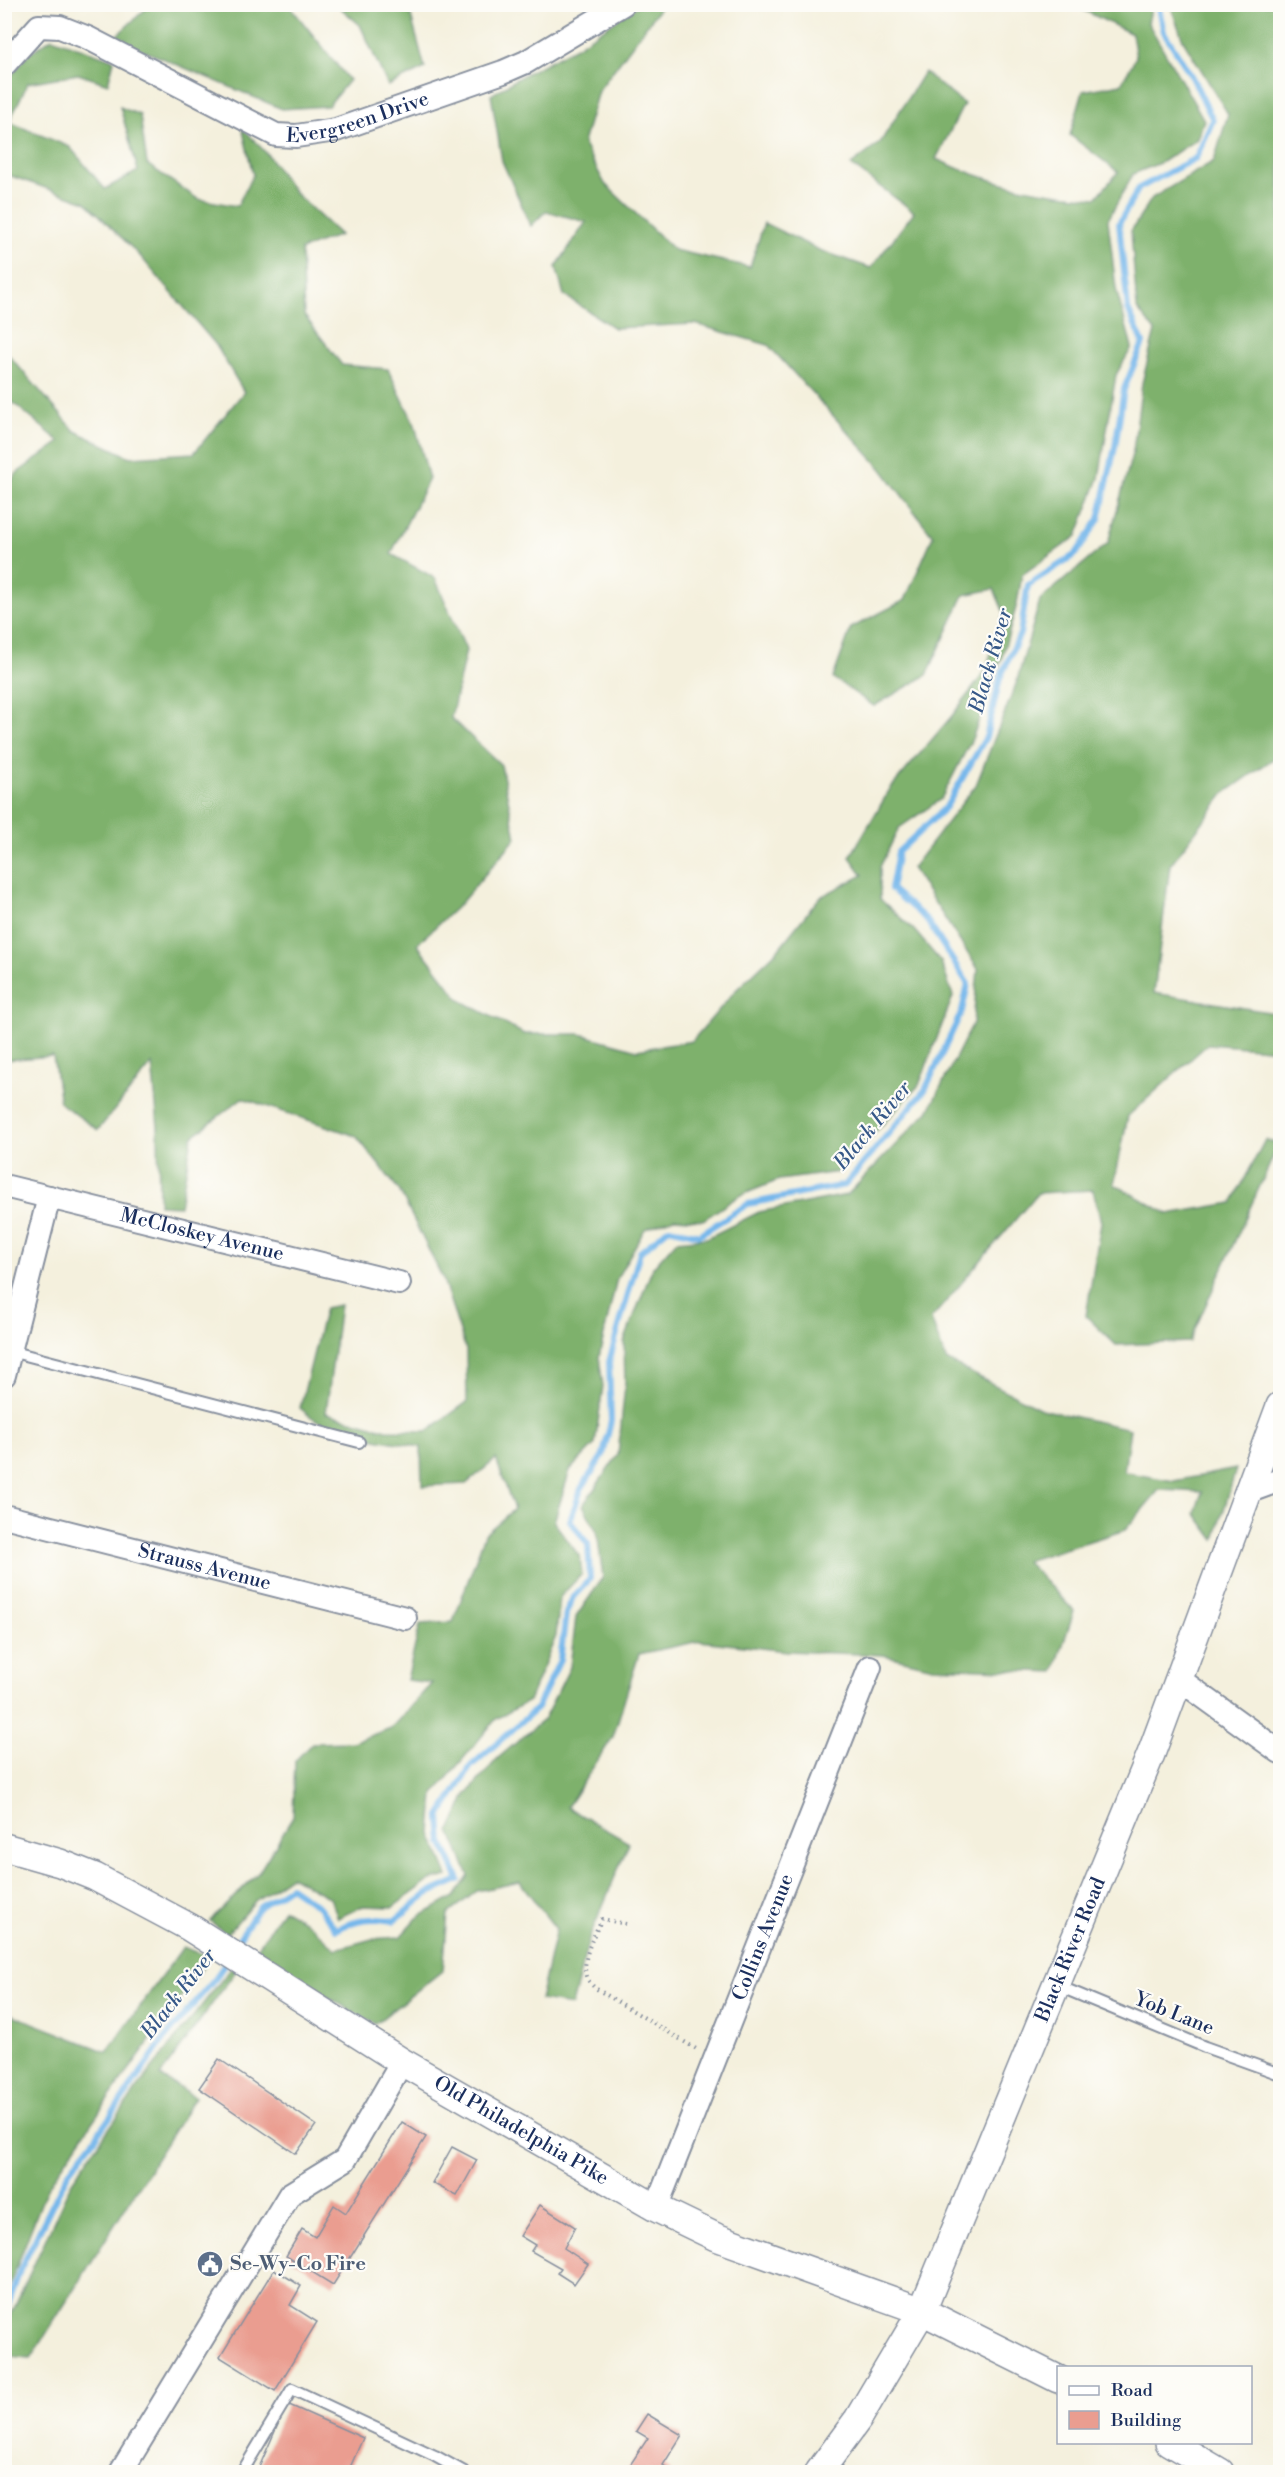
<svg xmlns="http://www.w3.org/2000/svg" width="1285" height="2477" viewBox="0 0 1285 2477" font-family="'Libre Bodoni',serif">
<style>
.forest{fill:#7eb16c;stroke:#4c7065;stroke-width:1.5}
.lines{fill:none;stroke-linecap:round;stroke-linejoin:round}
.stream{stroke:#76b7eb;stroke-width:6}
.building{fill:#ea9d90}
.service-casing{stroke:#88909e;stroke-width:14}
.minor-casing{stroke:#88909e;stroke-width:26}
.tertiary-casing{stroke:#88909e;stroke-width:30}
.path{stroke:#88909e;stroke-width:4;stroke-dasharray:1.5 4.5;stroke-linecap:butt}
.service{stroke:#fff;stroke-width:10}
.minor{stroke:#fff;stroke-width:22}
.tertiary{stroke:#fff;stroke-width:27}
.labels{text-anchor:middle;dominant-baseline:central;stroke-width:4.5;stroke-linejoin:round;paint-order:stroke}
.street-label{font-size:20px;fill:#1b2f5e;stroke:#fdfcf7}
.service-label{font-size:20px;font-weight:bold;fill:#4e5e75;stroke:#fdfcf7;text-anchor:start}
.water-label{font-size:21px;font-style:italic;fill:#365888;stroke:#fdfcf7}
</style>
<rect width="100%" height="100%" fill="#fdfcf7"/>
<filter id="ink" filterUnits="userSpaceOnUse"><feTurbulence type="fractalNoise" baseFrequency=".0167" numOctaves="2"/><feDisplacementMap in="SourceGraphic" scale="12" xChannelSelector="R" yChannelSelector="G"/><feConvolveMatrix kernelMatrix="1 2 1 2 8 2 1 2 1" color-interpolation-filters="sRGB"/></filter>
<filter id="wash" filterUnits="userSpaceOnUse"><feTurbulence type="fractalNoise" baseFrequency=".008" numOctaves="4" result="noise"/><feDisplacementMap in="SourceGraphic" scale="24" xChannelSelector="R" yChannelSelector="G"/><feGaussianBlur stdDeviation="1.35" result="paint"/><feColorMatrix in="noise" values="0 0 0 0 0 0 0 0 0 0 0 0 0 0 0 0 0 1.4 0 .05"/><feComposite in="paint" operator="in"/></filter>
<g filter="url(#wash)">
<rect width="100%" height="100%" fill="#f4f0dd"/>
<g class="forest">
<path d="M150,5H289L349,80L328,106L282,109L114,38Z"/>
<path d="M337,5H408L425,68L388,86L360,25Z"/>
<path d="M639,5H662L598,91L583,143L605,184L674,250L750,267L764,223L819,250L871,268L914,212L851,165L880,143L924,72L964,104L936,159C990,184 1038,193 1096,198L1118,172L1070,135L1083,91L1121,84L1136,57L1132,34L1073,5H1152L1148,23L1204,120L1197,139L1162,162L1133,174L1108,220L1116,289L1132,347L1116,375L1099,478L1077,536L1022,575L1017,604L1002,657L972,739L941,799L899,828L880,867V899L914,930L941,962L953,996L919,1085L839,1172L779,1180L739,1196L703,1220L674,1218L645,1229L617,1278L599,1357L603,1386L595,1444L570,1470L554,1522L580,1557L582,1574L560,1597L556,1636L529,1701L496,1719L434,1794L431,1834L448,1876L431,1880L393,1907L363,1906L338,1918L330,1898L291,1876L255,1901L227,1934L210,1921L259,1872L293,1817L295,1761L312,1743L353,1742L391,1728L432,1683L407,1680L420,1624L453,1622L485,1534L514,1509L496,1459L466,1484L422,1486L421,1447C382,1439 330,1437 300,1408L325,1308L340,1305L326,1413L387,1430L427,1431L467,1402L466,1350L443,1279L399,1190L356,1136L242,1098L192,1137L180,1206L159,1205L158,1127L152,1064L98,1130L60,1103L53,1056L5,1060V490L17,473L60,442L5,396V351L75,431L130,457L194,453L244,392L216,345L141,257L86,202L5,174L4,85L29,53L52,38L114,60L108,84L78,74L28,83L9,122L70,147L105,189L138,171L120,107L140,115L147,164L198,199L237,206L253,175L242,127L267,154L294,192L340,235L301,250L304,315L342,365L388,369L415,425L429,479L391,554L435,578L466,650L451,718L501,765L516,838L460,904L417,944L460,1000L524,1034H580L637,1050L692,1041L736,990L776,952L820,897L863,875L850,857L890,789L951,717L985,672L1004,613L994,589L964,595L927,675L874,706L833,678L851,628L905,600L933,536L881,468L768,345L695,324L614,328L564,295L556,267L586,222L546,211L531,226L502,161L491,95L518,78L576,47Z"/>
<path d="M1170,5H1280V754L1225,793L1170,865L1154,993L1280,1014V1050L1208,1044L1128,1116L1114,1184L1168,1214L1232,1203L1265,1140L1279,1144L1189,1342L1116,1345L1086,1316L1101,1222L1093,1190L1038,1193L931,1319L946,1360L1041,1409L1130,1429L1124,1472L1174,1481L1236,1469L1215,1540L1195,1513L1202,1492L1159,1490L1125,1530L1026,1561L1074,1611L1054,1672L933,1667L883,1655L787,1651L700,1641L639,1654L613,1737L567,1807L629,1843L589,1939L572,2005L540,2000L556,1929L520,1882L477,1891L448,1914L443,1970L375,2024L253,1955L283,1909L309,1924L336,1949L372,1939L400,1937L417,1918L454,1897L469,1876L450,1831L466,1795L498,1758L544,1719L570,1667L576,1617L603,1577L597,1532L583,1505L618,1455L625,1385L624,1342L653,1267L676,1241L707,1238L759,1212L847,1195L929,1110L973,1023L978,969L912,868L976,785L1016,684L1040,600L1108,543L1133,451L1142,383L1155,331L1137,309L1131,231L1152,198L1214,161L1228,114L1183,40Z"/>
<path d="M183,1947L210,1957L106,2102L47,2188L5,2297V2012L107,2052Z"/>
<path d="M231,1968L236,1971L160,2076L195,2097L31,2358L5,2356V2328L72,2181L144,2079Z"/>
</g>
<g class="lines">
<g class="stream">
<path d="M233,1948L260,1906L290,1887L319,1907L336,1930C358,1918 370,1917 394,1921L427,1894L459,1880L442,1842L440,1816L471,1766L537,1708L560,1660L566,1613L573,1597L590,1579L588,1544L570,1521L581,1489L603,1455L611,1421L609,1362L640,1252L669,1228L699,1235L748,1204L845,1185L925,1090L962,1011L968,984L926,919L891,889L898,852L946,807L986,737L1000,678L1020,634L1028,585L1076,554L1099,519L1115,447L1124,389L1143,343L1128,309L1119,223L1139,188L1196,158L1213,120L1192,77L1164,32L1158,4"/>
<path d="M4,2317L20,2270L68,2173L94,2140L164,2039L216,1978L227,1959"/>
</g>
</g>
<g id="blocks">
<g class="building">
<path d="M219,2059L316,2125L296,2154L199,2088Z"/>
<path d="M402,2122L426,2137L333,2285L286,2256L302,2229L315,2237L334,2205L346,2213Z"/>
<path d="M452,2147L477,2160L457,2196L432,2183Z"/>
<path d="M540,2205L575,2227L564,2248L588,2264L574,2284L557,2273L561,2268L531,2251L535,2245L520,2236Z"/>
<path d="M274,2269L301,2286L290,2305L317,2322L275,2391L220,2357Z"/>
<path d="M287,2404L363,2438L348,2472H257Z"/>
<path d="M647,2414L682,2435L663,2465L671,2471L670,2472L626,2471L648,2438L636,2431Z"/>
</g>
</g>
</g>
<g filter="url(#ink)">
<use href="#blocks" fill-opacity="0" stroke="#88909e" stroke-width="1.5"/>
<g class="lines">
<defs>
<g id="service">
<path d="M10,1351L359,1442"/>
<path d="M1056,1985L1205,2047L1280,2074"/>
<path d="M242,2472L292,2389L435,2456L464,2472"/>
</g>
<g id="minor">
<path id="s1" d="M4,65L39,26L60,27L88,38L276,135L296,136L336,130L503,72L526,62L623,4"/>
<path id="s2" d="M4,1186L399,1283"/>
<path d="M4,1375L49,1197"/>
<path d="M1250,1491L1280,1480"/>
<path id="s3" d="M4,1516L405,1618"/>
<path d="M1179,1679L1280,1752"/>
<path id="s4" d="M656,2208L870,1667"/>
<path d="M121,2472L290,2194L345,2160L402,2062"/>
</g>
<g id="tertiary">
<path id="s5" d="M4,1847L60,1863L95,1877L189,1927L402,2062L656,2208L716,2237L922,2311L1058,2379"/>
<path d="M1169,2442L1220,2472"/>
<path id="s6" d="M819,2472L858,2419L922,2311L1151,1754L1280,1406"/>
</g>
</defs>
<use href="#service" class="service-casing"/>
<use href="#minor" class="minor-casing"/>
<use href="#tertiary" class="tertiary-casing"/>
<path class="path" d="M626,1924L602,1919C594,1935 582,1957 586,1976C587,1980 592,1985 595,1988L698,2050"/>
<use href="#service" class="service"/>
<use href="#minor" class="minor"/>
<use href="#tertiary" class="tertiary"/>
</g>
</g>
<defs>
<symbol id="civic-disc" viewBox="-11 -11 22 22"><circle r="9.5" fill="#5c6f8a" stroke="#fdfcf7"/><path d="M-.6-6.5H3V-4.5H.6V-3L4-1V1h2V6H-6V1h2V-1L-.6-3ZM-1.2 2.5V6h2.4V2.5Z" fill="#fff"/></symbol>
</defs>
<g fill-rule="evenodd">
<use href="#civic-disc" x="195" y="2249" width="30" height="30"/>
</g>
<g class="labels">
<g class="street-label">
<text stroke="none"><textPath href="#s1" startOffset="399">Evergreen Drive</textPath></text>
<text stroke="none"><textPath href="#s2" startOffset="204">McCloskey Avenue</textPath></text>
<text stroke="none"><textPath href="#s3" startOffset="207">Strauss Avenue</textPath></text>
<text stroke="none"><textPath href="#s4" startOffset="291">Collins Avenue</textPath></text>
<text stroke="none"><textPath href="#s6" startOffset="582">Black River Road</textPath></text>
<text transform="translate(1174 2014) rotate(22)">Yob Lane</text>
<text stroke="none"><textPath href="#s5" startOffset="592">Old Philadelphia Pike</textPath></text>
</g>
<g class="service-label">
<text x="230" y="2264">Se-Wy-Co Fire</text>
</g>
<g class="water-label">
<text transform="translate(991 661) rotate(-74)">Black River</text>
<text transform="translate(873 1126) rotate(-50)">Black River</text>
<text transform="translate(179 1994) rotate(-52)">Black River</text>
</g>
</g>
<rect width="1285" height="2477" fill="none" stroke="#fdfcf7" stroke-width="24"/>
<rect x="1057" y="2366" width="195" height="78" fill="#fdfcf7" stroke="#a3aaba" stroke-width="1.5"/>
<rect x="1069" y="2386" width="30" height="9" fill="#ffffff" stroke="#a3aaba" stroke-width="1.5"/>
<text x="1111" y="2396" font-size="18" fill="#1b2f5e">Road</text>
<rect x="1069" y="2411" width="30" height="18" fill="#ea9d90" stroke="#a3aaba" stroke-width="1.5"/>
<text x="1111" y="2426" font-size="18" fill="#1b2f5e">Building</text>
</svg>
